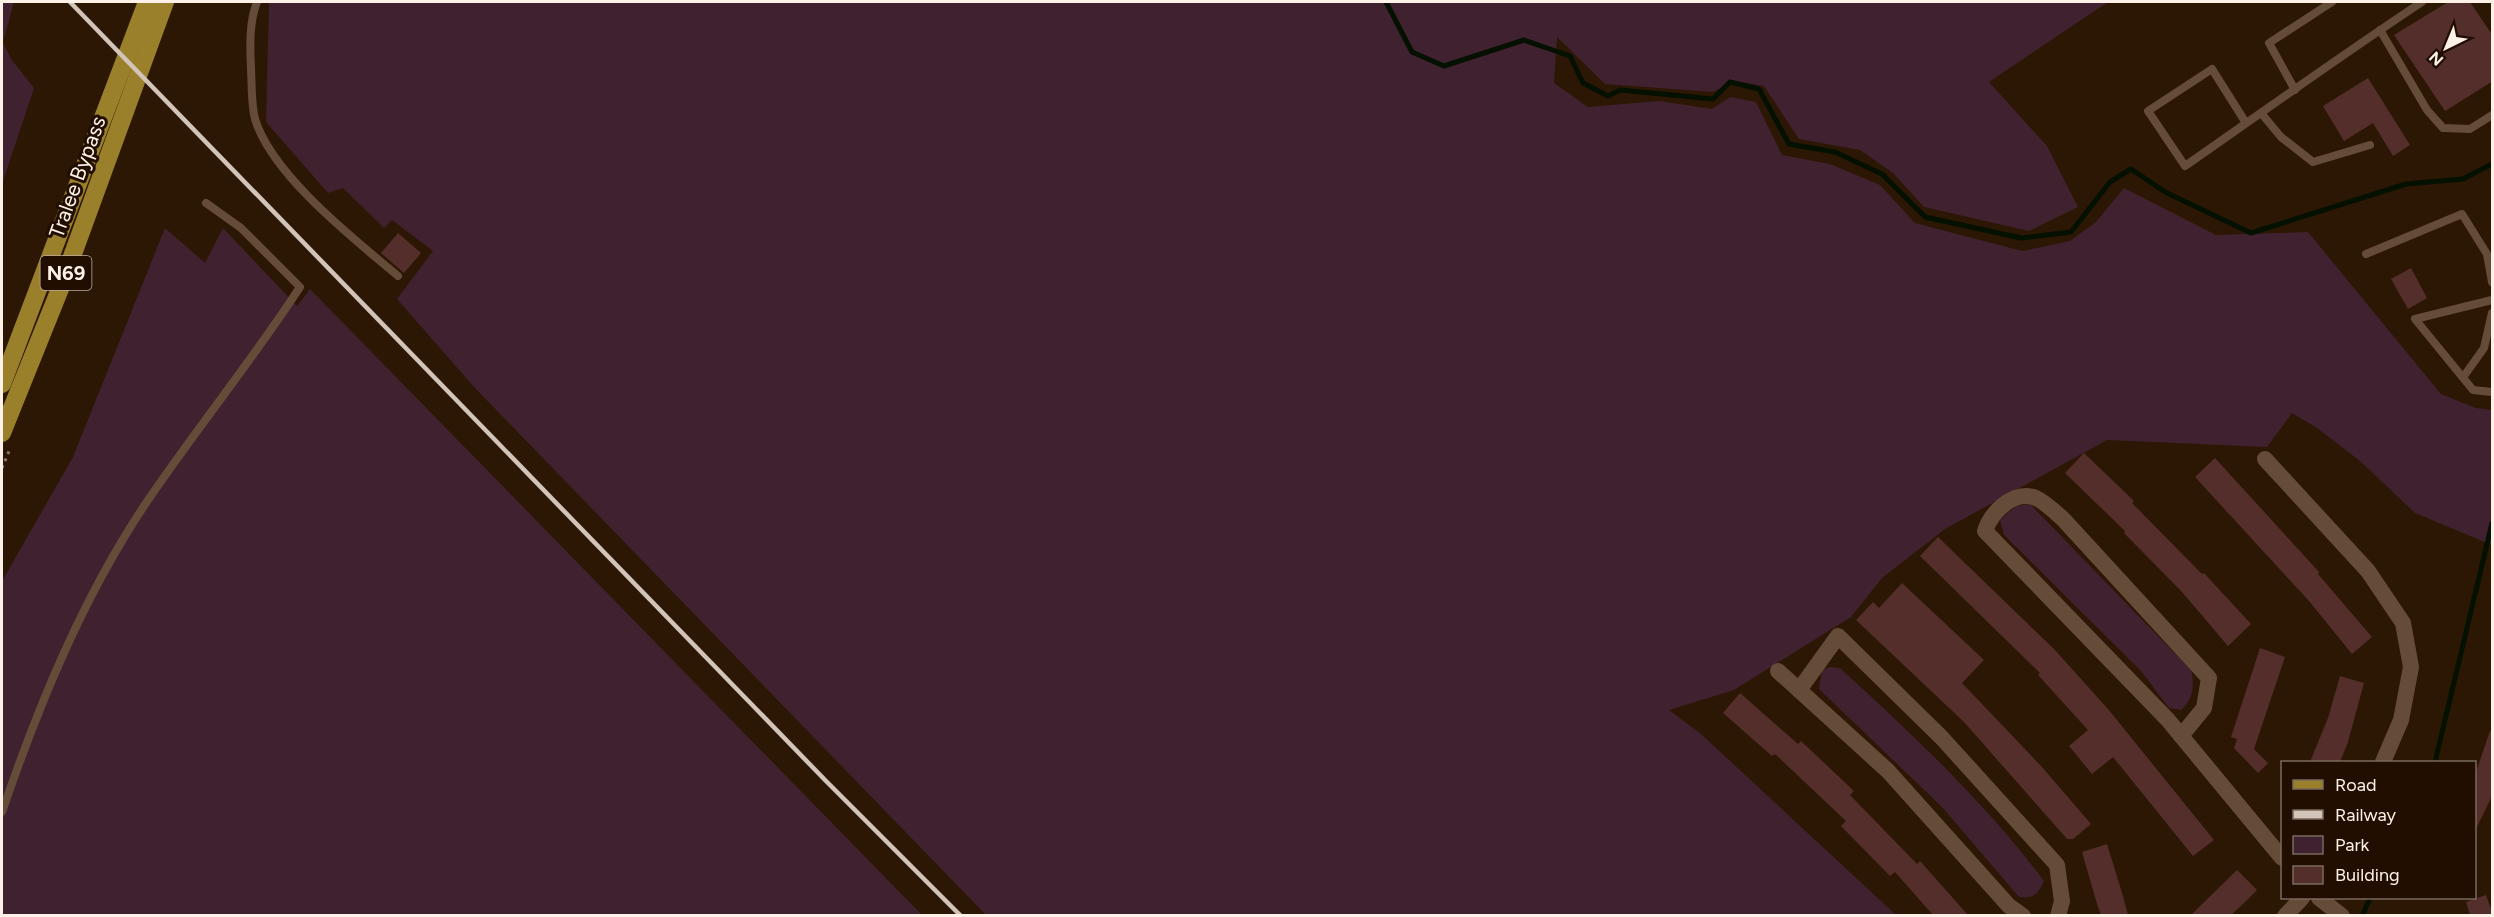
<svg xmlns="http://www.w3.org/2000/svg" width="2494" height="917" viewBox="0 0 2494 917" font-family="Figtree,sans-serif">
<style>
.green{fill:#40212f}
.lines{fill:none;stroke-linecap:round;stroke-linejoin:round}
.stream{stroke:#041000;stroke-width:5}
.building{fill:#542e2a}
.path{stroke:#867566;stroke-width:3;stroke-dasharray:3 4.5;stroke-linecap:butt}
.service{stroke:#654c38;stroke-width:8}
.minor{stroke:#654c38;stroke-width:16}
.primary{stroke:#9a802a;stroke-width:18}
.rail{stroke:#d2c4b8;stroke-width:4.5}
.labels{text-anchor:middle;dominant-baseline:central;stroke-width:6;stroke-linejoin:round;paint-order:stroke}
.shield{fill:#210e00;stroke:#bcaea2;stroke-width:1.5}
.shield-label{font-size:20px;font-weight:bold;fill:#fef2e8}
.street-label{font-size:21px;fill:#fef2e8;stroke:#210e00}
</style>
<rect width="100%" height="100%" fill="#2c1704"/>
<g class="green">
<path d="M2,2H14L3,42L11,59L34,88L2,184Z"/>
<path d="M269,2H2108L1989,82L2047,146L2078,207L2029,231L1924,207L1893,173L1860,150L1799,139L1764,86L1735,81L1713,92L1605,84L1557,37L1554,83L1588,107L1659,101L1712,109L1730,97L1756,102L1782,155L1830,164L1880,185L1915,223L2022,251L2070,241L2096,222L2124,188L2216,235L2308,232L2441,394L2476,408L2492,410V545L2415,513L2360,461L2317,428L2292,413L2267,447L2107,440L1945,529L1882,578L1851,617L1734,690L1669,710L1701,734L1896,915H986L474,387L397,299L433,251L392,220L384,228L343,188L328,193L266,122Z"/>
<path d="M165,228L205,263L223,228L297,306L310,289L922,915L2,916V581L73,457Z"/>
<path d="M2030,504L2191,670C2195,686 2193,699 2181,710L2169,708L2141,671L2004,535L2000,520L2016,506Z"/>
<path d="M1830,667L1840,668C1912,734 1985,802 2044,881C2038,894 2034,899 2019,897L1942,807L1819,689L1822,670Z"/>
</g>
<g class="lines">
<g class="stream">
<path d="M1386,2L1412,52L1444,66L1524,40L1570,56L1583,83L1608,96L1620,90L1713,99L1730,82L1759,89L1789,144L1835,152L1882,174L1925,217L2021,238L2071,232L2110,182L2131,169L2165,192L2251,233L2406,184L2463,179L2492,164"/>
<path d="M2435,762L2492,523"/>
<path d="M2362,916L2370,898"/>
</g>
</g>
<g class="building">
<path d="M2448,2H2470L2493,36V81L2445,111L2394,35Z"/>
<path d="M2368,78L2410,145L2393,156L2373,123L2344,141L2323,106Z"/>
<path d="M398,233L421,253L404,273L381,253Z"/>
<path d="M2411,268L2427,298L2408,309L2391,279Z"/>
<path d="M2084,453L2134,501L2132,503L2202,574L2204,573L2251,624L2228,646L2182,592L2124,533L2125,531L2065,473Z"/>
<path d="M2215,458L2319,572L2318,574L2372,637L2352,654L2309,601L2195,477Z"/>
<path d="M1938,537L2054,649L2108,709L2214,840L2193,856L2113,757L2092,774L2069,746L2088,730L2038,675L2040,673L1920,556Z"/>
<path d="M1902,583L1984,660L1962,683L2042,767L2091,824L2073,839H2067L1964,722L1856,620L1873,602L1879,608Z"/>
<path d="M2260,648L2285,657L2254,749L2268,763L2258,773L2234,748L2237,739L2231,737Z"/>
<path d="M2340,676L2364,683L2348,742L2340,762H2310L2328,718Z"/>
<path d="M1740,693L1798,744L1801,741L1854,791L1850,795L1917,864L1920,861L1968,915H1933L1895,872L1890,876L1841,826L1846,821L1775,754L1772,756L1723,713Z"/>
<path d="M2490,731H2493V794L2475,831V775Z"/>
<path d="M2107,844L2123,896L2128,915H2101L2097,904L2082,852Z"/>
<path d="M2237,870L2257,890L2244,903L2231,915H2191Z"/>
<path d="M2486,895L2493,915H2470L2466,902Z"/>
</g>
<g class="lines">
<path class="path" d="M2,468L10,449"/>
<g class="service">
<path d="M257,2C249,22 250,47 251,69C252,85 251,104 255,119C272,175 354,239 398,276"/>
<path d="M2380,30L2427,110L2443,128L2470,129L2492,115"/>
<path d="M2295,90L2269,43L2332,2"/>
<path d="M2261,113L2281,137L2313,162L2370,145"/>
<path d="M2246,123L2212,69L2148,111L2185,166C2264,111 2342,55 2422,2"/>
<path d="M2366,254L2462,214L2487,254L2492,282"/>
<path d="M2492,300L2415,319L2473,390L2492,392"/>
<path d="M2464,376L2484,348L2492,313"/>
<path d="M2,812C39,704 83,597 146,503C196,429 252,361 300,287L241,228L206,203"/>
</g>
<g class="minor">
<path d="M2265,459L2368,571L2403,623L2411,667L2401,720L2383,762"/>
<path d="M1778,671L1888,771L2009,906L2023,916"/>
<path d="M1799,690L1838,636L1942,738L2057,865L2062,901L2058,916"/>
<path d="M2181,736L2204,708L2209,678L2063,519C2055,512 2045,502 2036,498C2013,489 1991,513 1985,531L2168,720L2282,858"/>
<path d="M2319,898L2342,916"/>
<path d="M2285,916L2302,898"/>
</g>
<g class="primary">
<path d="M2,384L147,2"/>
<path d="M2,433L62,284L165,2"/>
</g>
<path class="rail" d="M70,2L826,781L961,916"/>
</g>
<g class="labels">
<rect class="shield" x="40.5" y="256" width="51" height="34" rx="4.5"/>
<g class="shield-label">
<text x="66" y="273">N69</text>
</g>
<g class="street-label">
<text transform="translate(77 177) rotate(-70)">Tralee Bypass</text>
</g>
</g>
<rect width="2494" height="917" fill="none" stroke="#fef2e8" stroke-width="6"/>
<rect x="2281" y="761" width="195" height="138" fill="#210e00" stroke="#79695d" stroke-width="1.5"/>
<rect x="2293" y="780" width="30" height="9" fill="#9a802a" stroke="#79695d" stroke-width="1.5"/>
<text x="2335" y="791" font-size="18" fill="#fef2e8">Road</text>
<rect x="2293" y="810" width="30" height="9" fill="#d2c4b8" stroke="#79695d" stroke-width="1.5"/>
<text x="2335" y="821" font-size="18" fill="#fef2e8">Railway</text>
<rect x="2293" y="836" width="30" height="18" fill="#40212f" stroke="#79695d" stroke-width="1.5"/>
<text x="2335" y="851" font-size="18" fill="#fef2e8">Park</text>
<rect x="2293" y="866" width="30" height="18" fill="#542e2a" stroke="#79695d" stroke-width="1.5"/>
<text x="2335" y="881" font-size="18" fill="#fef2e8">Building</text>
<g transform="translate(2446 48) rotate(223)" stroke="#210e00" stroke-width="4.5" paint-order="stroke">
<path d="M0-4.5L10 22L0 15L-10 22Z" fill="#fef2e8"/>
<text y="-9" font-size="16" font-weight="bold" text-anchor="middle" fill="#fef2e8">N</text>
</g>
</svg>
